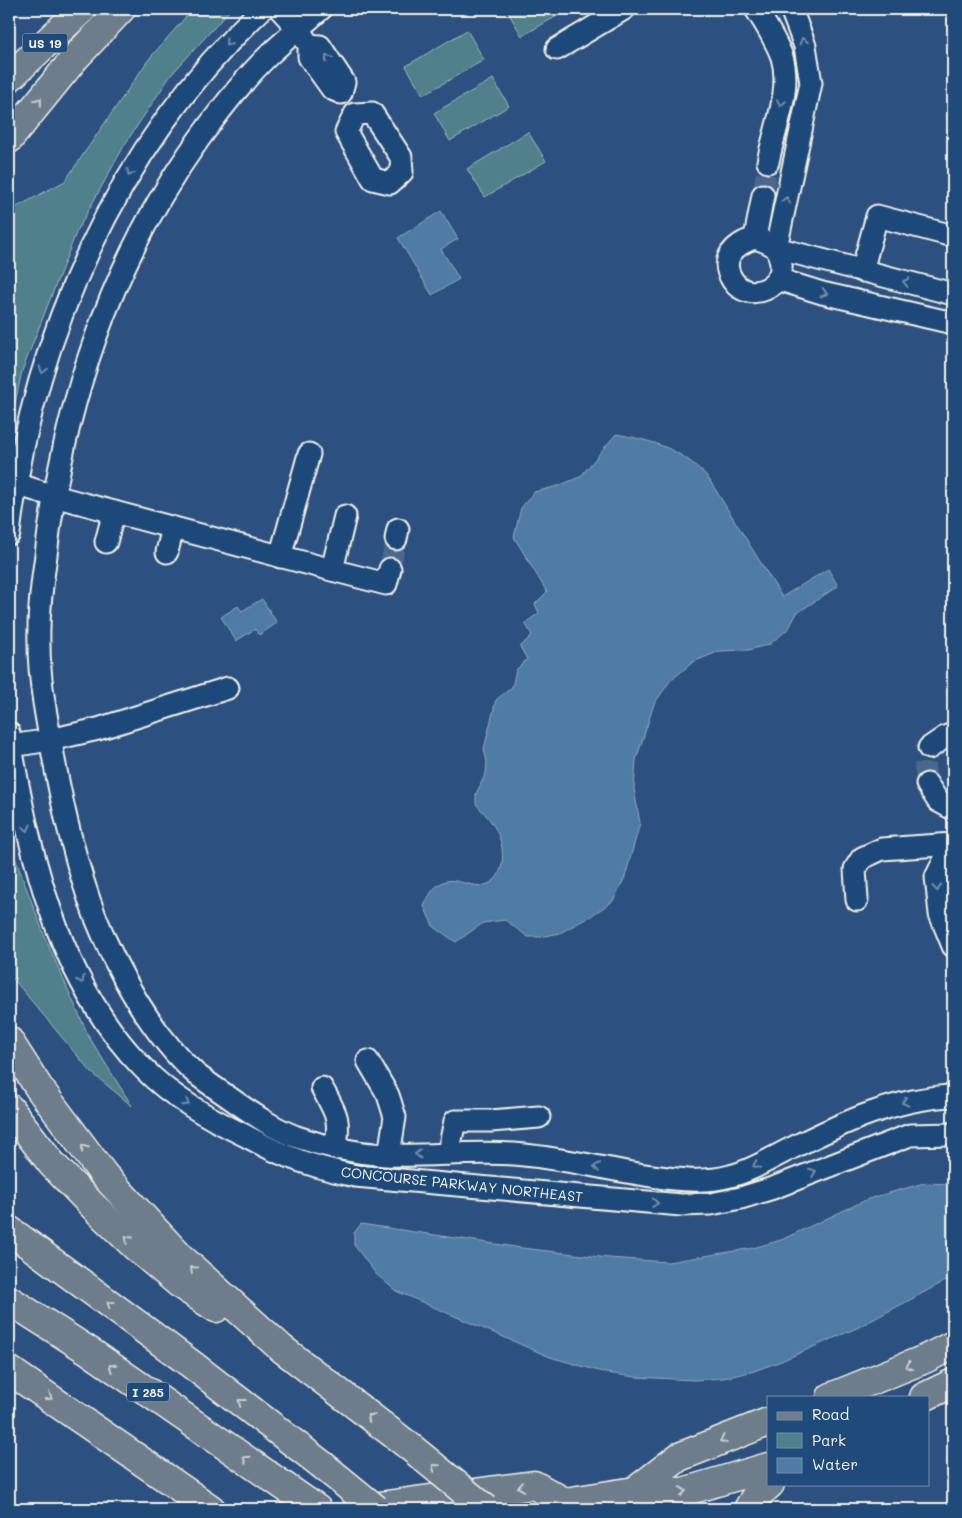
<svg xmlns="http://www.w3.org/2000/svg" width="962" height="1518" viewBox="0 0 962 1518" font-family="Mali,sans-serif">
<style>
.green{fill:#50808b;stroke:#a2b8ba}
.water{fill:#507ba5;stroke:#92aac0}
.lines{fill:none;stroke-linecap:round;stroke-linejoin:round}
.minor-tunnel{stroke:#4a688f;stroke-width:21;stroke-dasharray:21 11;stroke-linecap:butt}
.minor-casing{stroke:#f4f1e8;stroke-width:25}
.major-casing{stroke:#f4f1e8;stroke-width:31}
.highway-casing{stroke:#f4f1e8;stroke-width:31}
.minor{stroke:#1f4a7a;stroke-width:21}
.major{stroke:#6d7d8c;stroke-width:28}
.highway{stroke:#6d7d8c;stroke-width:28}
.highway-bridge-casing{stroke:#f4f1e8;stroke-width:31;stroke-linecap:butt}
.highway-bridge{stroke:#6d7d8c;stroke-width:28}
.oneway{stroke:#748da6}
.oneway2{stroke:#cccecc}
.labels{text-anchor:middle;dominant-baseline:central;stroke-width:4;stroke-linejoin:round;paint-order:stroke}
.shield{fill:#1f4a7a;stroke:#b4bfc7;stroke-width:1}
.shield-label{font-size:12px;font-weight:bold;fill:#f4f1e8}
.street-label{font-size:14px;fill:#f4f1e8;stroke:#1f4a7a}
</style>
<rect width="100%" height="100%" fill="#2c507f"/>
<filter id="ink" filterUnits="userSpaceOnUse"><feTurbulence type="fractalNoise" baseFrequency=".02" numOctaves="2"/><feDisplacementMap in="SourceGraphic" scale="10" xChannelSelector="R" yChannelSelector="G"/><feConvolveMatrix kernelMatrix="1 2 1 2 8 2 1 2 1" color-interpolation-filters="sRGB"/></filter>
<g filter="url(#ink)">
<g class="green">
<path d="M195,9H231L171,75L125,144L76,233L22,371L9,431V218L15,208L65,181L149,59L190,12Z"/>
<path d="M506,9H569L522,36Z"/>
<path d="M467,30L484,60L423,95L406,66Z"/>
<path d="M493,79L509,106L450,141L434,113Z"/>
<path d="M528,132L546,161L485,197L467,169Z"/>
<path d="M9,842L46,940L89,1037L132,1106L91,1072L9,974Z"/>
</g>
<g class="water">
<path d="M441,211L458,239L441,249L459,279L432,295L398,238Z"/>
<path d="M616,434C654,441 679,448 707,476L782,597L828,569L838,586L797,613L789,628L770,644L749,650L720,651L693,662L670,681L654,704L636,760L634,789L640,823L625,877L613,901L591,916L560,933L541,937H528L505,920L483,923L456,942L433,926L424,906C429,896 434,884 446,881C456,878 473,888 485,885C507,879 505,848 497,832C492,821 484,813 476,804V794L486,773L487,762L484,749L496,700L512,687L516,670L527,659L520,647L532,635L525,623L539,613L535,604L547,592L514,537L521,508L534,492L558,486L580,477Z"/>
<path d="M262,599L277,623L259,635L255,629L236,641L221,617L238,606L242,611Z"/>
<path d="M924,1183L953,1184V1277L859,1327L779,1362L751,1372L723,1378L694,1380L635,1377L606,1373L550,1357L396,1291L376,1274L354,1245V1233L361,1224L522,1248L609,1258L668,1262L753,1248L781,1240L868,1199Z"/>
</g>
<g class="lines">
<g class="minor-tunnel">
<path d="M763,195L768,162"/>
<path d="M390,569L396,539"/>
<path d="M927,784C925,770 922,761 929,748"/>
</g>
<defs>
<g id="minor">
<path d="M280,9L298,29L309,45V57L332,89L341,93L344,82L320,46L309,45"/>
<path d="M321,9C304,24 286,39 269,55C243,80 220,110 199,139C111,261 63,406 46,555C42,584 38,614 39,644C39,677 45,710 51,743C61,802 74,860 95,916C117,971 151,1034 196,1074C209,1084 223,1093 237,1103C256,1116 275,1129 297,1137C326,1147 354,1153 385,1155C431,1157 478,1150 524,1155C567,1159 609,1170 652,1176C678,1180 704,1183 730,1176C752,1171 773,1157 794,1147C844,1122 897,1098 953,1096"/>
<path d="M756,9C765,24 776,40 782,57C792,91 774,129 768,162"/>
<path d="M791,9L805,46L811,83L776,248L953,294"/>
<path d="M557,49L624,9"/>
<path d="M372,113L401,157L402,172L390,183L373,179L346,132L355,114Z"/>
<path d="M755,238C761,240 771,243 776,248C778,250 779,256 780,259C788,287 749,304 733,281C718,259 735,244 755,238Z"/>
<path d="M755,238L763,195"/>
<path d="M862,271L877,216L953,236"/>
<path d="M777,279L822,293L953,323"/>
<path d="M16,484L54,496L332,570"/>
<path d="M345,516L332,570L386,584L390,569"/>
<path d="M9,534C32,337 117,146 262,9"/>
<path d="M396,539L398,529"/>
<path d="M106,542L114,512"/>
<path d="M167,552L173,528"/>
<path d="M280,557L309,454"/>
<path d="M9,733C27,848 58,982 143,1068C172,1098 209,1118 246,1136C259,1143 273,1151 287,1156C309,1165 332,1171 355,1176L681,1205L711,1204L741,1198L773,1188L910,1135L953,1134"/>
<path d="M11,746L50,740L98,729L228,688"/>
<path d="M929,748L945,737L953,734"/>
<path d="M927,784L938,801L953,809"/>
<path d="M953,843L936,877L940,914L953,946"/>
<path d="M857,900L855,869L862,858L882,849L953,844"/>
<path d="M368,1061L388,1095L395,1117L389,1155"/>
<path d="M322,1088C337,1115 340,1117 336,1149"/>
<path d="M448,1154L455,1121H491L539,1117"/>
</g>
<g id="major">
<path d="M831,1397L925,1359L953,1345"/>
<path d="M924,1397L953,1383"/>
<path d="M635,1491L679,1457L768,1422"/>
<path d="M357,1509L534,1485L565,1502"/>
<path d="M556,1509L565,1502L635,1491L683,1492L768,1467"/>
</g>
<g id="highway">
<path d="M9,78L82,9"/>
<path d="M9,139L74,59L121,9"/>
<path d="M9,1041L39,1088L104,1175L181,1258L281,1348L409,1446"/>
<path d="M9,1108L52,1164L95,1208L137,1248L181,1285L216,1308"/>
<path d="M9,1230L191,1364L321,1464"/>
<path d="M9,1300L89,1351L317,1509"/>
<path d="M9,1370L211,1509"/>
<path d="M615,1495L626,1509"/>
<path d="M748,1509L755,1497L770,1484"/>
</g>
</defs>
<use href="#minor" class="minor-casing"/>
<use href="#major" class="major-casing"/>
<use href="#highway" class="highway-casing"/>
<use href="#minor" class="minor"/>
<use href="#major" class="major"/>
<use href="#highway" class="highway"/>
<defs>
<g id="highway-bridge">
<path d="M409,1446L486,1509"/>
<path d="M321,1464L376,1509"/>
</g>
</defs>
<use href="#highway-bridge" class="highway-bridge-casing"/>
<use href="#highway-bridge" class="highway-bridge"/>
</g>
<defs><path id="oneway-chevron" d="M-2-3.5L2.5 0L-2 3.5" fill="none" stroke-width="1.6" stroke-linecap="round" stroke-linejoin="round" transform="scale(1.25)"/></defs>
<g class="oneway">
<use href="#oneway-chevron" transform="translate(803 41) rotate(-107)"/>
<use href="#oneway-chevron" transform="translate(228 43) rotate(132)"/>
<use href="#oneway-chevron" transform="translate(328 58) rotate(-124)"/>
<use href="#oneway-chevron" transform="translate(781 103) rotate(100)"/>
<use href="#oneway-chevron" transform="translate(130 173) rotate(118)"/>
<use href="#oneway-chevron" transform="translate(786 200) rotate(-78)"/>
<use href="#oneway-chevron" transform="translate(906 282) rotate(-166)"/>
<use href="#oneway-chevron" transform="translate(824 293) rotate(15)"/>
<use href="#oneway-chevron" transform="translate(43 370) rotate(106)"/>
<use href="#oneway-chevron" transform="translate(27 828) rotate(76)"/>
<use href="#oneway-chevron" transform="translate(937 888) rotate(84)"/>
<use href="#oneway-chevron" transform="translate(81 980) rotate(63)"/>
<use href="#oneway-chevron" transform="translate(905 1102) rotate(165)"/>
<use href="#oneway-chevron" transform="translate(186 1103) rotate(33)"/>
<use href="#oneway-chevron" transform="translate(418 1154) rotate(179)"/>
<use href="#oneway-chevron" transform="translate(756 1165) rotate(154)"/>
<use href="#oneway-chevron" transform="translate(597 1167) rotate(-170)"/>
<use href="#oneway-chevron" transform="translate(813 1172) rotate(-21)"/>
<use href="#oneway-chevron" transform="translate(655 1203) rotate(5)"/>
</g>
<g class="oneway2">
<use href="#oneway-chevron" transform="translate(39 101) rotate(-51)"/>
<use href="#oneway-chevron" transform="translate(84 1148) rotate(-127)"/>
<use href="#oneway-chevron" transform="translate(128 1239) rotate(-136)"/>
<use href="#oneway-chevron" transform="translate(193 1269) rotate(-138)"/>
<use href="#oneway-chevron" transform="translate(110 1304) rotate(-144)"/>
<use href="#oneway-chevron" transform="translate(909 1366) rotate(158)"/>
<use href="#oneway-chevron" transform="translate(112 1367) rotate(-146)"/>
<use href="#oneway-chevron" transform="translate(49 1397) rotate(34)"/>
<use href="#oneway-chevron" transform="translate(241 1402) rotate(-142)"/>
<use href="#oneway-chevron" transform="translate(370 1417) rotate(-142)"/>
<use href="#oneway-chevron" transform="translate(723 1440) rotate(158)"/>
<use href="#oneway-chevron" transform="translate(246 1459) rotate(-145)"/>
<use href="#oneway-chevron" transform="translate(435 1467) rotate(-141)"/>
<use href="#oneway-chevron" transform="translate(521 1487) rotate(172)"/>
<use href="#oneway-chevron" transform="translate(683 1491) rotate(-9)"/>
</g>
</g>
<g class="labels">
<g class="shield">
<rect x="22.5" y="33.5" width="45" height="19" rx="4"/>
<rect x="127" y="1382.5" width="42" height="19" rx="4"/>
</g>
<g class="shield-label">
<text x="45" y="43">US 19</text>
<text x="148" y="1392">I 285</text>
</g>
<g class="street-label">
<text transform="translate(462 1184) rotate(6)">CONCOURSE PARKWAY NORTHEAST</text>
</g>
</g>
<rect width="962" height="1518" fill="none" stroke="#1f4a7a" stroke-width="30"/>
<rect x="15" y="15" width="932" height="1488" fill="none" stroke="#f4f1e8" stroke-width="2" filter="url(#ink)"/>
<rect x="767" y="1396" width="162" height="90" fill="#1f4a7a" stroke="#748da6"/>
<rect x="777" y="1412" width="25" height="8" fill="#6d7d8c" stroke="#748da6"/>
<text x="812" y="1420" font-size="15" fill="#f4f1e8">Road</text>
<rect x="777" y="1433" width="25" height="15" fill="#50808b" stroke="#748da6"/>
<text x="812" y="1446" font-size="15" fill="#f4f1e8">Park</text>
<rect x="777" y="1458" width="25" height="15" fill="#507ba5" stroke="#748da6"/>
<text x="812" y="1470" font-size="15" fill="#f4f1e8">Water</text>
</svg>
